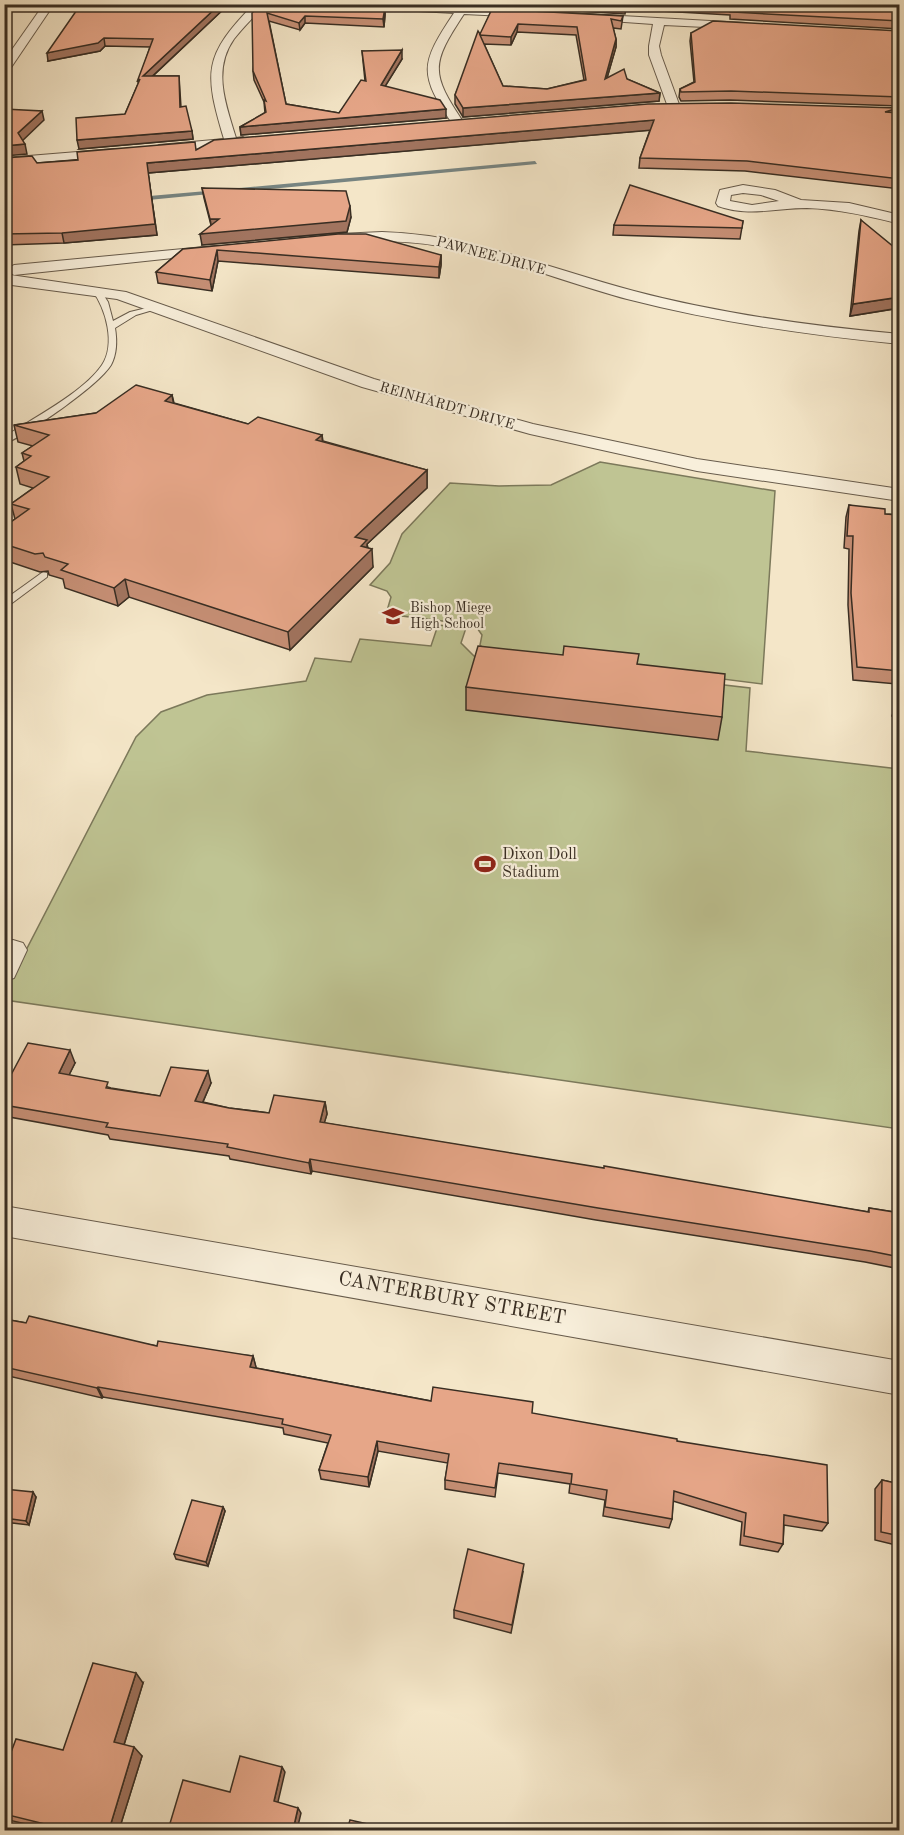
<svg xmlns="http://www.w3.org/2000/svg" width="904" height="1835" viewBox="0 0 904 1835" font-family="'Old Standard TT',serif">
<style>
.green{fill:#bfc493;stroke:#7c795b;stroke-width:1.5}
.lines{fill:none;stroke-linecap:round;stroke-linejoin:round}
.stream{fill:#778481;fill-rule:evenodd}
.lane-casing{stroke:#685c4c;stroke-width:2}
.street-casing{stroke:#685c4c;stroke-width:2}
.lane{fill:#f8efdb;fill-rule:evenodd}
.street{fill:#f8efdb;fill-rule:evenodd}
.wall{fill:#c68f75;stroke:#392e23;stroke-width:1.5;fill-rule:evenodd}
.shaded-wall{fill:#a1745f;stroke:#392e23;stroke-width:1.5}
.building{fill:#e6a688;stroke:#392e23;stroke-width:1.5;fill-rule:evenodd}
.labels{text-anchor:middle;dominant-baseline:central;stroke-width:4.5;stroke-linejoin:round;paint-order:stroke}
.far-street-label{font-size:14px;fill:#392e23;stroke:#f8efdb}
.far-poi-label{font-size:14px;fill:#392e23;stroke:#f8efdb;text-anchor:start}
.poi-label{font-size:16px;fill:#392e23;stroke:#f8efdb;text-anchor:start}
.near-street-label{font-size:20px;fill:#392e23;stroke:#f8efdb}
</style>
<rect width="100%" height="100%" fill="#f4e6c8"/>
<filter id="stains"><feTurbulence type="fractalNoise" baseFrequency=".00333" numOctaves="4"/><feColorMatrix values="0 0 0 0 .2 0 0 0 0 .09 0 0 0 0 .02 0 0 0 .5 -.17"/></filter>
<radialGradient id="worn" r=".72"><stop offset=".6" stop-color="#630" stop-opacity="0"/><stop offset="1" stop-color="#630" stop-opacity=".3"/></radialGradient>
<g class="green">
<path d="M600,462L775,491L762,684L484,649L480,645L482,635L475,625L386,614L391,597L387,591L370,585L390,563L402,534L450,483L499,486L551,485Z"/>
<path d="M438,625L466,628L461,643L474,656L750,688L746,751L899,769V1129L5,1000V991L136,737L161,712L207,695L306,681L315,658L351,662L360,639L431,646Z"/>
</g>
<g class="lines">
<g class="stream">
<path d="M535,161L537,164L239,192L236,190L239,188Z"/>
<path d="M218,190L220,193L138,201L135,199L138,197Z"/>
</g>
<defs>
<g id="lane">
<path d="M93,288H99L108,302L113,321L130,312L159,305L163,307L136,315L115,328C117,340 117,354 111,365C98,386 28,434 4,444V437C32,419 84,392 102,365C116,344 106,309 92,290Z"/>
<path d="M43,572L47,573V577L4,609V600Z"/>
</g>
<g id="street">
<path d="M44,4H54L8,72L4,73V61Z"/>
<path d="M254,4H265C255,16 243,27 234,39C212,70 226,105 236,138L243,137L249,141L243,145L154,152L153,149L159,145L224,139C204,72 203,56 254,4Z"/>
<path d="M342,4H412L527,11L532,14L527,17L464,14C431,64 430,73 464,123L458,127L454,126C418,74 420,64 454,13L347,7Z"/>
<path d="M586,14L746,23L751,26L746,29L664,25L659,46L661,55L680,107L674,111L668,107L649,55V46L653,24L582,19L581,17Z"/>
<path d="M114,149L120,153L119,156L4,166V158Z"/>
<path d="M743,185L775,190L801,200L849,203L900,215V224C868,216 839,209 807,208C776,208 748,217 718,206L716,203L720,190ZM743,193L761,195L779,201L752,205L730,201L731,195Z"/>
<path d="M382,232C469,234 550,269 634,291C721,314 810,326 900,334V344C807,335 716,322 627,299C564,282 503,257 439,246C406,240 372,241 339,242L332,238L339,234Z"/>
<path d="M215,246L220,247L222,250L220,253L14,275L6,270L14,265Z"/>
<path d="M4,274L126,292L374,379L533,424L697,459L900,489V501L697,471L530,434L362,387L117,299L4,284Z"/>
<path d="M13,940L23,943L27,950L14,978L4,981V942Z"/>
<path d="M4,1206L900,1361V1395L4,1236Z"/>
</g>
</defs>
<use href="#lane" class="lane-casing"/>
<use href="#street" class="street-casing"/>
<use href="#lane" class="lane"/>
<use href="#street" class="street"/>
</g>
<g class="wall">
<path d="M76,4H229L153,76H179L181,107L192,131L193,139L79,149L125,114L138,84L150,47L105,46L100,51L48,61L77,10Z"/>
<path d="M260,4L385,8V15L384,27L305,23L300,30L269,21L286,104L339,113L365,81L362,51L402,59L385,86L446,118L241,135L240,127L265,113L264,102L254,80L253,71Z"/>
<path d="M496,4H900V29L730,19V15L626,9L625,14L496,6Z"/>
<path d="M492,9L623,16L621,29L613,28L616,39V47L607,78L627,79L660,93L659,101L463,117L455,104V95ZM517,32L576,35L584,80L547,89L503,86L484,44L511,45Z"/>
<path d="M900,31V106L730,100L681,101L679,97L680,89L694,82L690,41L691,33Z"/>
<path d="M898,108L897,113H900V189L745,171L639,168L640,158L650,130L148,173L157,235L64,243L4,245V158L37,163L196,150Z"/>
<path d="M202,188L351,217L347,232L202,245L211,225L204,198Z"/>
<path d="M861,220L900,277V308L850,316L859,231Z"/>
<path d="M743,221L740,239L613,235L614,225Z"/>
<path d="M183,249L441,255V265L439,278L218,261L212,291L158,283L156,272Z"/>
<path d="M172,395L174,403L248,424L322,435L323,441L427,470V488L367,544L373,567L290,650L129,597L118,606L65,588L63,579L49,575L48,571L40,572L4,560V527L15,519L11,504L33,488L20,484L16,467L24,461L22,453L33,446L18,442L14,425L96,413Z"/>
<path d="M849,505L885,514L900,515V614H895L900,654V677L897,684L853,680L848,605L849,549L844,548L846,517Z"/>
<path d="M637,664L722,717L718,740L466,710V687Z"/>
<path d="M900,697V718L892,716L896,703Z"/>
<path d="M75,1063L69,1075L111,1088L160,1096L211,1083L203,1102L229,1108L269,1113L325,1102L327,1114L324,1123L868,1212L869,1208L900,1213V1269L865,1262L596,1220L312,1171L311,1174L230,1159L229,1156L110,1139L108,1135L4,1116V1088Z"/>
<path d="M4,1319L157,1346L253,1356L256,1368L431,1401L532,1414L677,1441L828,1523L822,1531L784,1525L783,1544L778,1552L740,1545L742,1522L673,1501L672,1519L669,1528L603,1516L605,1500L569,1493L570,1484L498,1473L495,1497L445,1489V1480L448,1463L378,1451L369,1487L321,1479L319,1470L328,1443L284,1434L283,1428L103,1397L102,1398L4,1375Z"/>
<path d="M882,1480L900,1484V1546L875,1540V1489Z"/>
<path d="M4,1489L36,1497L29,1525L4,1522Z"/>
<path d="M223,1507L225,1511L208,1566L176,1559L174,1554Z"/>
<path d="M523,1572L511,1633L454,1618V1610Z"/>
<path d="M143,1683L124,1745L142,1756L119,1830H52L4,1819V1771L63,1750Z"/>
</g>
<g class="shaded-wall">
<path d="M11,4H19L4,21V12Z"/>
<path d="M220,4H229L144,84L143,76Z"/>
<path d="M385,8V15L384,27L383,19Z"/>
<path d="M305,16V23L300,30L299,23Z"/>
<path d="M518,24L517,32L511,45V37Z"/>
<path d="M104,38L105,46L100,51L48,61L47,53Z"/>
<path d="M616,39V47L604,88L605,79Z"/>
<path d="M402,50V59L381,93V85Z"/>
<path d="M660,93L659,101L463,117V108Z"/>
<path d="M898,108L896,118L885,112Z"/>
<path d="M446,109V118L241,135L240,127Z"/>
<path d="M42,111L44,120L20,143L18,133Z"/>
<path d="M654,120L653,130L148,173L157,235L64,243L62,233L147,163Z"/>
<path d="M192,131L193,139L79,149L77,140Z"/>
<path d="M25,144L27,154L4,156V146Z"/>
<path d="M350,206L351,217L347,232L202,245L200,234Z"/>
<path d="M210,219H219L212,230Z"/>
<path d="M217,250L218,261L212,291L210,280Z"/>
<path d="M441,255V265L439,278V267Z"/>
<path d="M900,297L899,308L850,316L853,304Z"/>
<path d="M172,395L175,412L165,401Z"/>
<path d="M322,435L323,452L316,440Z"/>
<path d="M427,470V488L367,544V553L372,549L373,567L290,650L288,632L355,537Z"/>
<path d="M125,579L129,597L118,606L114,588Z"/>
<path d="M70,1050L75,1063L64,1085L59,1073Z"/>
<path d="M208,1071L211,1083L198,1113L195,1101Z"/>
<path d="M325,1102L327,1114L321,1134L320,1122Z"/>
<path d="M310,1159L312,1171L311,1174L309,1163Z"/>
<path d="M253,1356L256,1367L253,1377L250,1367Z"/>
<path d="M98,1387L103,1397L102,1398L97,1388Z"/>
<path d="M377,1441L378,1451L369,1487L368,1477Z"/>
<path d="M33,1492L36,1497L29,1525L26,1521Z"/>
<path d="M223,1507L225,1511L208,1566L206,1562Z"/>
<path d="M136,1673L143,1683L122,1751L114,1742Z"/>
<path d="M134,1747L142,1756L119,1830H109Z"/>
<path d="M282,1767L285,1772L277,1806L274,1801Z"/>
<path d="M298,1808L301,1813L297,1830H293Z"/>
</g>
<g class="building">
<path d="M4,4H11L4,12Z"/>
<path d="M81,4H220L143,76H179L180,107L186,106L192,131L77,140L76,118L125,114L140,79L137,82L153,39L104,38L98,43L47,53Z"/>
<path d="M260,4H374L385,8L383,19L305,16L299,23L267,13L286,104L339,113L361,80L366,81L362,51L402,50L381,85L440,100L446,109L240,127L266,112L264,100L266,101L253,71L252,13Z"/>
<path d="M599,4H626V6Z"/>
<path d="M677,4H900V21L731,12L738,8Z"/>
<path d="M492,9L623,16L621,21L611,19L616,39L605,79L624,69L627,79L660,93L463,108L455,95L478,31L480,34ZM518,24L577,27L586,80L547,89L503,86L480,35L511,37Z"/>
<path d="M713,21L900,31V97L731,91L681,92L680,89L695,82L691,33Z"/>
<path d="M731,103L898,108L885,112L900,113V179L747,161L640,158L654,120L147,163L155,224L62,233L4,234V158L32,156L37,163L78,160L77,152L195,142L196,150L214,140L648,104Z"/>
<path d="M4,109L42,111L18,133L25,144L4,146Z"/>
<path d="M630,185L743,221L742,228L614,225Z"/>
<path d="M202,188L346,191L350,206L346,221L200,234L219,219H210Z"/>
<path d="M861,220L895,248L900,277V297L853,304Z"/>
<path d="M338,234H366L441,255L439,267L217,250L210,280L156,272L183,249Z"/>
<path d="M136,385L172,395L165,401L248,424L258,417L322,435L316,440L427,470L355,537L367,540L361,546L372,549L288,632L125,579L114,588L61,570L68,564L45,557L43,553L35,554L4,544V527L29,509L11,504L49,477L16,467L31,456L22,453L49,435L14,425L96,413Z"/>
<path d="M849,505L885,509V514L900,515V601H893L900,654V671L857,667L851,593L853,536H847Z"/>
<path d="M478,646L563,655L564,646L639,654L637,664L725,674L722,717L466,687Z"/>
<path d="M28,1043L70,1050L59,1073L108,1082L106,1088L160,1096L171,1067L208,1071L195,1101L229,1108L269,1113L274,1095L325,1102L320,1122L604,1168V1166L869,1212V1208L900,1213V1257L870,1251L598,1208L310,1159L309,1163L227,1147L228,1144L106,1127L108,1123L4,1105V1088Z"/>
<path d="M29,1316L157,1346L158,1341L253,1356L250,1367L431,1401L433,1387L533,1402L532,1413L677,1439V1441L827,1465L828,1523L784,1515L783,1544L744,1536L746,1513L674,1491L672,1519L605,1507L607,1490L571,1484L572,1474L499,1463L495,1488L445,1480L449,1454L377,1441L368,1477L319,1470L331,1435L282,1424L283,1419L98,1387L97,1388L4,1367V1319L26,1323Z"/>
<path d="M882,1480L900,1484V1536L881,1532Z"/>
<path d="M4,1489L33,1492L26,1521L4,1518Z"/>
<path d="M192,1500L223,1507L206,1562L174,1554Z"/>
<path d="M468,1549L524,1564L512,1625L454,1610Z"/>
<path d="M93,1663L136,1673L114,1742L134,1747L109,1830H69L4,1814V1771L16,1739L63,1750Z"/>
<path d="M240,1756L282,1767L274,1801L298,1808L293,1830H168L183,1780L230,1792Z"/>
<path d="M350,1820L394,1830H347Z"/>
</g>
<defs>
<symbol id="school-bare" viewBox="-9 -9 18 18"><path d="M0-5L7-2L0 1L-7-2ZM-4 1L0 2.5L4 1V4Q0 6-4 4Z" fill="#8f2418" stroke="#f8efdb" stroke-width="2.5" paint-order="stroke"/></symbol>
<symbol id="stadium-bare" viewBox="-9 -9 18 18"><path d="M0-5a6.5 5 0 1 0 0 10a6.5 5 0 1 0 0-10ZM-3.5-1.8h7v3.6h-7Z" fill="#8f2418" stroke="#f8efdb" stroke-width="2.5" paint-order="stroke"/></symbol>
</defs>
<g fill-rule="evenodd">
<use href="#school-bare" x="378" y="601" width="30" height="30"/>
<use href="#stadium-bare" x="470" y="849" width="30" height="30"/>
</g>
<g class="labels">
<g class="far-street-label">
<text transform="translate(491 256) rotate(15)">PAWNEE DRIVE</text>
<text transform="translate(447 406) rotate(16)">REINHARDT DRIVE</text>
</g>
<g class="far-poi-label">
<text x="410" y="608">Bishop Miege<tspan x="410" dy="16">High School</tspan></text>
</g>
<g class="poi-label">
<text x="502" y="855">Dixon Doll<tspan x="502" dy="18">Stadium</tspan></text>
</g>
<g class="near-street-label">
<text transform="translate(452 1299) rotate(10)">CANTERBURY STREET</text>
</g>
</g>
<rect width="904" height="1835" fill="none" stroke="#f4e6c8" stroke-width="24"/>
<rect x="6" y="6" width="892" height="1823" fill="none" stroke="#392e23" stroke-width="3"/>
<rect x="12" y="12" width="880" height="1811" fill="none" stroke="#392e23" stroke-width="1.5"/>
<rect width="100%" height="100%" filter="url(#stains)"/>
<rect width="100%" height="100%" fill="url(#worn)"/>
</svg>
